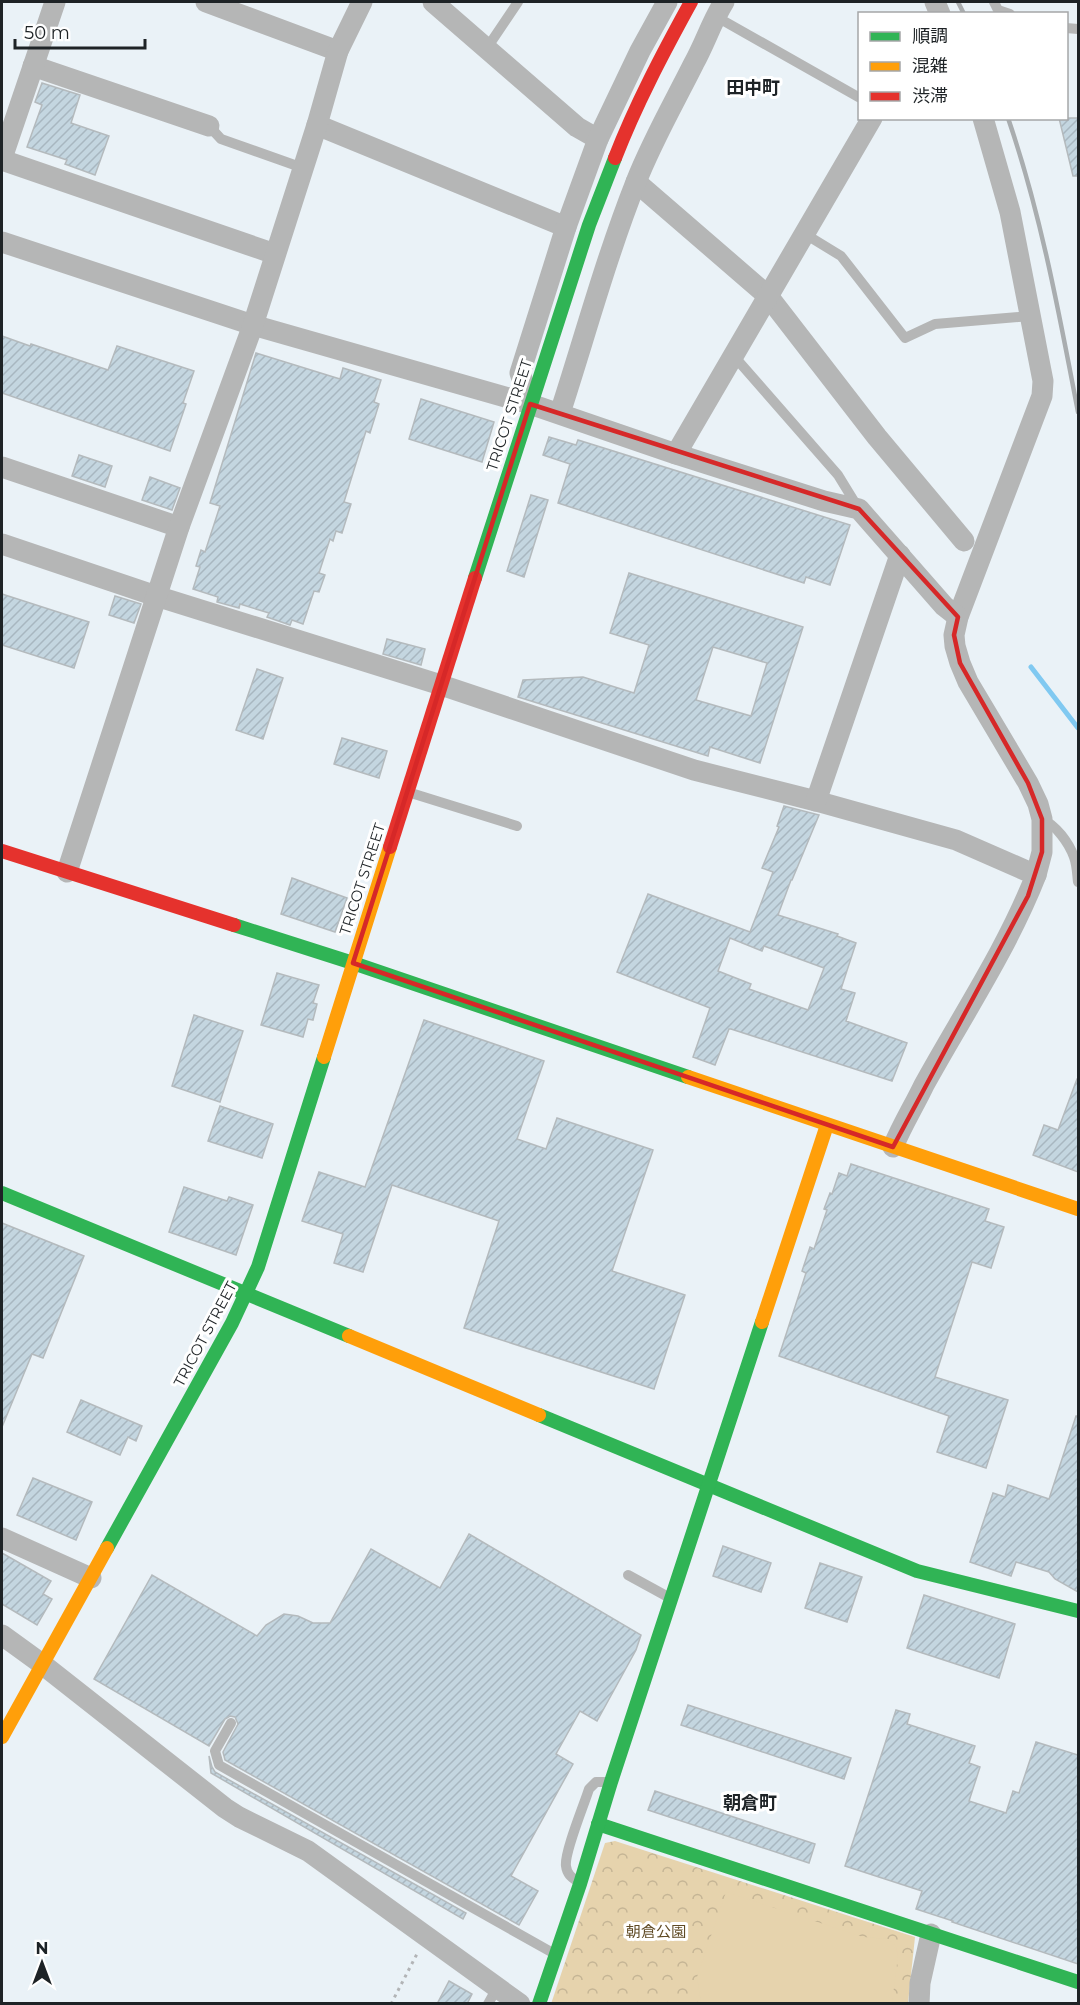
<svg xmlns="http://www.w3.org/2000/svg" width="1080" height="2005" viewBox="0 0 1080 2005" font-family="Montserrat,'Noto Sans JP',sans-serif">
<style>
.forest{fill:url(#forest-crowns)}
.pitch{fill:#e6d3ad}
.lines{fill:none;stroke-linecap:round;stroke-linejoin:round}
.stream{stroke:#80c9f1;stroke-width:5}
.building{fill:url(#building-hatch);stroke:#b4babd;stroke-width:1.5;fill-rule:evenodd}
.path{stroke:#b2b4b6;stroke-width:3;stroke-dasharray:3 4.5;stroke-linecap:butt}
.lane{stroke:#b5b6b6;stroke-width:10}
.street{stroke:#b5b6b6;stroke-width:21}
.fast{stroke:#30b455;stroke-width:14}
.slow{stroke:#ff9f0a;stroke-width:14}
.jam{stroke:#e5322d;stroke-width:14}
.rail{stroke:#a9adaf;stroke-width:4.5}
.marked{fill:none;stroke:#d62828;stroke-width:4.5;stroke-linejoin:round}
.labels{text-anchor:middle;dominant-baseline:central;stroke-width:6;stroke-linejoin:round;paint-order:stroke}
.street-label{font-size:15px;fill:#1e2326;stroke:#fff}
.park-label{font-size:15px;fill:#604b25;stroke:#fff}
.quarter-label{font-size:18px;font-weight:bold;fill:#1e2326;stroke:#fff}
</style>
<defs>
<pattern id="forest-crowns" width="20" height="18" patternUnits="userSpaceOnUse" patternTransform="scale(1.5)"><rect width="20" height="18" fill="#e6d3ad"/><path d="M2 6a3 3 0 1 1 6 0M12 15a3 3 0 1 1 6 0" fill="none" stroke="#c5b595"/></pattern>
<pattern id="building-hatch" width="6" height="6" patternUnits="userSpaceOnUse" patternTransform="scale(1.5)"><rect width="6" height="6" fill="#c4d6e0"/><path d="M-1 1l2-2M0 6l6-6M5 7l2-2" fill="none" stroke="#a8b7c0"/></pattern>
</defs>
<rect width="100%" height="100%" fill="#eaf2f7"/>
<path class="forest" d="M615,1841L915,1937L908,2003L551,2004L605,1843Z"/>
<path class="pitch" d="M726,1892L863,1937L889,1939L896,1947L898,1956L892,2003H701L697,1977Z"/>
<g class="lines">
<path class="stream" d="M1031,667L1078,728"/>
</g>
<g class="building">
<path d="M42,83L80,95L71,123L109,136L95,175L65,164L67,160L27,147L42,105L35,102Z"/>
<path d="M1059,118H1078V176H1073Z"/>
<path d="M2,336L30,346L31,344L108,370L117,346L194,371L183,403L186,404L170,451L2,393Z"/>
<path d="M256,353L340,379L343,368L381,380L374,402L379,404L370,433L366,431L344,502L351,504L342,533L336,531L333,541L330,539L319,573L325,575L319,592L314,591L303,624L292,620L290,625L267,617L269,613L240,604L239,608L217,602L218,597L193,589L200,567L196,566L201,550L205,552L220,506L210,503Z"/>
<path d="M421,399L494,422L482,462L409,439Z"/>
<path d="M549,437L576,445L578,440L850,525L830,585L806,577L804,583L558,503L570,464L543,455Z"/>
<path d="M79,455L112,466L105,487L72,476Z"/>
<path d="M150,477L180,488L172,510L142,500Z"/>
<path d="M531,495L548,500L524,577L507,571Z"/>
<path d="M629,573L803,627L760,763L710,747L708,756L518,697L523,680L583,677L634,693L649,645L610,633ZM713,647L767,663L751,716L696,700Z"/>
<path d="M2,594L89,622L74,668L2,645Z"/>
<path d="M115,596L141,604L134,623L109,615Z"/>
<path d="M387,639L425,649L421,665L383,654Z"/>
<path d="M257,669L283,678L263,739L236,730Z"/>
<path d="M342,738L387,751L379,778L334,764Z"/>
<path d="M784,806L819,815L792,880H791L778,915L838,934L837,936L856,943L841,989L855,993L846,1021L907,1043L892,1081L731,1029H729L715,1065L693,1057L710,1008L617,972L648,894L750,932L773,872L762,868L779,827L777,826ZM730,938L762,951L764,946L824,968L808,1010L749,989L751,984L718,971Z"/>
<path d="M292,878L347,898L335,932L281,914Z"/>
<path d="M277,973L319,985L313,1003L317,1004L313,1020L308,1019L303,1037L261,1025Z"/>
<path d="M194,1015L243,1031L220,1102L172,1086Z"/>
<path d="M424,1020L544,1061L517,1139L546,1149L557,1118L653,1150L612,1271L685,1295L654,1389L464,1328L499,1221L392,1185L363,1272L334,1263L343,1234L302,1221L319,1172L365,1187Z"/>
<path d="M1077,1079H1078V1172L1033,1155L1044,1125L1058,1130Z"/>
<path d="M220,1106L273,1124L262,1158L208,1141Z"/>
<path d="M851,1164L989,1209L985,1221L1004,1227L991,1268L972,1262L935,1377L1008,1400L986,1468L937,1452L949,1416L779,1356L806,1273L802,1271L810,1247L814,1249L827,1210L824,1209L830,1193L832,1194L839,1173L847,1176Z"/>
<path d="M184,1187L227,1201L229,1197L253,1205L236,1255L169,1232Z"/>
<path d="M2,1223L84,1256L43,1358L32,1354L2,1427Z"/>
<path d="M81,1400L142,1426L136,1441L128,1437L120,1455L67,1432Z"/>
<path d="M1076,1416H1078V1592L1055,1579L1049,1572L1016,1562L1011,1576L970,1562L993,1493L1005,1497L1008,1485L1049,1499Z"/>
<path d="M33,1478L92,1502L76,1540L17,1515Z"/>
<path d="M469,1534L641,1635L636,1650L597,1721L580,1711L556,1754L573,1764L511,1876L538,1891L519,1925L225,1760L223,1752L238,1724L235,1717L230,1716L225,1719L209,1746L94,1679L152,1575L257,1636L266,1625L284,1614L298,1616L313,1623H330L371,1549L440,1588Z"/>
<path d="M723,1546L771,1563L761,1592L713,1576Z"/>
<path d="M2,1553L51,1581L43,1594L52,1599L37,1625L2,1604Z"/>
<path d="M820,1563L862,1577L847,1622L805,1608Z"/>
<path d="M924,1595L1015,1624L999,1678L907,1648Z"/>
<path d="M688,1705L851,1758L844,1779L681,1725Z"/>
<path d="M896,1710L910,1714L907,1724L975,1746L969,1763L980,1767L969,1801L1006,1813L1013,1791L1019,1793L1036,1742L1078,1755V1964L952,1922L953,1921L916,1909L922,1891L845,1866Z"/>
<path d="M209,1756L212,1767L215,1772L466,1913L463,1919L211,1773Z"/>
<path d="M655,1791L815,1844L809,1863L648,1810Z"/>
<path d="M449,1981L472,1994L467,2004H437Z"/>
</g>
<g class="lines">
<path class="path" d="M391,2004L418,1952"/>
<g class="lane">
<path d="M994,2L998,10L1010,14"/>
<path d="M715,16L860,98"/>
<path d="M1066,28L1078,29"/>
<path d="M487,48L518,2"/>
<path d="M209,126L221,139L303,168"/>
<path d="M805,234L841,256L905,338L935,324L1030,316"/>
<path d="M733,355L838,475L857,506"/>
<path d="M411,793L517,826"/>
<path d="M1042,819C1056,825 1069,843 1074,857C1077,865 1077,874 1078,882"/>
<path d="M628,1575L670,1598"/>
<path d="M231,1723L215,1751L219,1765L553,1953"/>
<path d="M577,1881C571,1877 567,1874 566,1866C564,1853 584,1805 589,1789L596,1782H608"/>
<path d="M488,2004L497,1988"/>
</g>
<g class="street">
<path d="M206,2L338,51"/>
<path d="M433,2L577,127L598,139"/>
<path d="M935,2L940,14"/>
<path d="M33,66L209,126"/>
<path d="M983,118L1010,212L1043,381L1042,396L958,617L954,635L955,646L960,663L968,682L1028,783L1038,804L1042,819V852L1036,875"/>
<path d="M317,125L566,227"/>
<path d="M2,158L55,2"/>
<path d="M2,160L275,254"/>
<path d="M636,182L768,296L877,437L964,541"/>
<path d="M2,242L253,325L530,404L676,454L824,501L859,509L944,606L958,617"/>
<path d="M530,403L520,373L566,227L598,139L640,51L667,2"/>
<path d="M560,413C585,336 606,258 636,182C652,141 674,103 694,63C705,43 712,21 724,2"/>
<path d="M676,454L872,118"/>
<path d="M2,467L179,527"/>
<path d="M2,544L156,596L441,685L694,770L816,801L956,840L1036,875C1007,949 962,1016 924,1085C914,1106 902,1125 893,1147"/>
<path d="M816,801L900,555"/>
<path d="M67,872L179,527L253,325L317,125L338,51L362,2"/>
<path d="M2,1538L91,1578"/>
<path d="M2,1635L42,1664L225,1808L239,1817L308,1851L520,2004"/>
<path d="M919,2004L920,1983L931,1934"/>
</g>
<g class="fast">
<path d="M475,578L589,225L615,158"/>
<path d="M234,925L353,963L688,1077"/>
<path d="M2,1193L349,1336"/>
<path d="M539,1415L917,1571L1078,1611"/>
<path d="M107,1548L232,1323L258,1267L324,1057"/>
<path d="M598,1824L1078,1982"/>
<path d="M539,2004L580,1884L611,1782L762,1322"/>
</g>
<g class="slow">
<path d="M324,1057L390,847"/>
<path d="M688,1077L1078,1209"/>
<path d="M762,1322L827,1125"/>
<path d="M349,1336L539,1415"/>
<path d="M2,1737L107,1548"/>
</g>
<g class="jam">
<path d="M615,158C636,104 663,53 691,2"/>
<path d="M390,847L475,578"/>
<path d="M2,851L234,925"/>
</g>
<g class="rail">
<path d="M958,2L964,14"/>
<path d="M1008,118C1041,214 1059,313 1078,412"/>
</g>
</g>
<path class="marked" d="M530,404L859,509L958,617L954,635L960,663L1028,783L1042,819V852L1028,896L893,1147L353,963Z"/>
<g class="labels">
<g class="street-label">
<text transform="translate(509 415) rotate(-72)">TRICOT STREET</text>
<text transform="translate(362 879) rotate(-72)">TRICOT STREET</text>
<text transform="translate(205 1334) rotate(-62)">TRICOT STREET</text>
</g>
<g class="park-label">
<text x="656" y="1931">朝倉公園</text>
</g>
<g class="quarter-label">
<text x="753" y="88">田中町</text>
<text x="750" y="1803">朝倉町</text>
</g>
</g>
<rect width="1080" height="2005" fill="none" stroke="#1e2326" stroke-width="6"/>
<rect x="858" y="12" width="210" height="108" fill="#ffffff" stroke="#a5a7a8" stroke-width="1.5"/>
<rect x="870" y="32" width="30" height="9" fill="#30b455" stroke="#a5a7a8" stroke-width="1.5"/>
<text x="912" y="42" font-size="18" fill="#1e2326">順調</text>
<rect x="870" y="62" width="30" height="9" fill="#ff9f0a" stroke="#a5a7a8" stroke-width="1.5"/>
<text x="912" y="72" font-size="18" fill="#1e2326">混雑</text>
<rect x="870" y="92" width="30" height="9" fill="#e5322d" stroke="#a5a7a8" stroke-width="1.5"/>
<text x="912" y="102" font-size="18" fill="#1e2326">渋滞</text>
<g transform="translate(42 1963)" stroke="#ffffff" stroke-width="4.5" paint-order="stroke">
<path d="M0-4.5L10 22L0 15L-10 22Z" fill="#1e2326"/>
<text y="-9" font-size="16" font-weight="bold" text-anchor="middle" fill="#1e2326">N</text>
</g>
<path d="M15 39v9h130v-9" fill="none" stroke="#1e2326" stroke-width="3"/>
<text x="24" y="39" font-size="18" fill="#1e2326" stroke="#ffffff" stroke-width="4.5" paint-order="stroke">50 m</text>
</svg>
